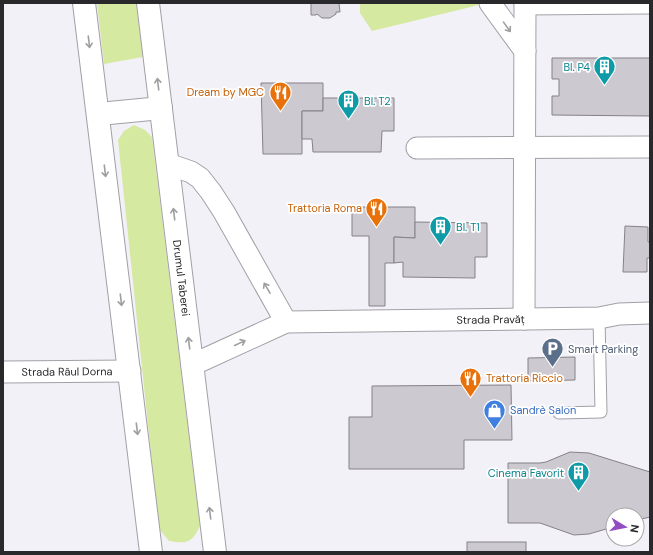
<svg xmlns="http://www.w3.org/2000/svg" width="653" height="555" viewBox="0 0 653 555" font-family="'DM Sans',sans-serif">
<style>
.green{fill:#d5e9a1}
.building{fill:#ccc9d0;stroke:#858288}
.lines{fill:none;stroke-linecap:round;stroke-linejoin:round}
.lane-casing{stroke:#a2a0a6;stroke-width:13}
.street-casing{stroke:#a2a0a6;stroke-width:23}
.secondary-casing{stroke:#a2a0a6;stroke-width:24}
.lane{stroke:#fff;stroke-width:11}
.street{stroke:#fff;stroke-width:21}
.secondary{stroke:#fff;stroke-width:22}
.oneway{stroke:#9f9ea0}
.labels{text-anchor:middle;dominant-baseline:central;stroke-width:3.5;stroke-linejoin:round;paint-order:stroke}
.culture-label{font-size:11px;fill:#0d838f;stroke:#fff;text-anchor:end}
.food-label{font-size:11px;fill:#c56008;stroke:#fff;text-anchor:end}
.street-label{font-size:11px;fill:#29282b;stroke:#fff}
.service-label{font-size:11px;fill:#4e5e75;stroke:#fff;text-anchor:start}
.shop-label{font-size:11px;fill:#366cbe;stroke:#fff;text-anchor:start}
</style>
<rect width="100%" height="100%" fill="#f3f1f8"/>
<g class="green">
<path d="M97,3H136L143,57L104,64Z"/>
<path d="M360,3L434,4L437,3H478L479,5L372,31L360,13Z"/>
<path d="M134,125L145,130L152,137L200,526C192,543 187,544 169,541L159,529L118,140L124,131Z"/>
</g>
<g class="building">
<path d="M311,3H339L340,12H336V14L330,18H322L317,14L316,15H311Z"/>
<path d="M552,58H650V116L552,115V96H559V79H552Z"/>
<path d="M261,83H323V111H302V154H263Z"/>
<path d="M323,98H394V131H382L381,152H313L312,139H302V111H323Z"/>
<path d="M352,207H415V238L394,237V263H385V306H369V236H352Z"/>
<path d="M415,222L487,223V257H475V278L403,277V262L394,263V237L415,238Z"/>
<path d="M625,226L648,227V242H650V258H647V272H623Z"/>
<path d="M575,357V380L528,381V358Z"/>
<path d="M511,385L512,440H464V469H349V417H372V386Z"/>
<path d="M570,452L589,453L650,472V517L637,520V515H613V527L589,534L574,535L540,523H508V463H540L546,462Z"/>
<rect x="467" y="542" width="59" height="10"/>
</g>
<g class="lines">
<defs>
<path id="lane" d="M559,413L601,412L599,318"/>
<g id="street">
<path d="M490,3L525,51"/>
<path d="M525,4L649,3"/>
<path d="M417,148L650,147"/>
<path d="M168,164L191,172L200,178L211,192L224,212L286,322"/>
<path d="M524,319L525,3"/>
<path id="s1" d="M192,365L286,322L599,318L619,314L650,313"/>
<path id="s2" d="M3,372L130,371"/>
</g>
<g id="secondary">
<path d="M84,3L151,552"/>
<path id="s3" d="M148,3L215,552"/>
<path d="M99,114L161,108"/>
</g>
</defs>
<use href="#lane" class="lane-casing"/>
<use href="#street" class="street-casing"/>
<use href="#secondary" class="secondary-casing"/>
<use href="#lane" class="lane"/>
<use href="#street" class="street"/>
<use href="#secondary" class="secondary"/>
</g>
<defs><path id="oneway-shaft" d="M-6 0H5M1.5-3L5.5 0L1.5 3" fill="none" stroke-width="1.6" stroke-linecap="round" stroke-linejoin="round"/></defs>
<g class="oneway">
<use href="#oneway-shaft" transform="translate(507 27) rotate(54)"/>
<use href="#oneway-shaft" transform="translate(89 42) rotate(83)"/>
<use href="#oneway-shaft" transform="translate(158 84) rotate(-97)"/>
<use href="#oneway-shaft" transform="translate(105 171) rotate(83)"/>
<use href="#oneway-shaft" transform="translate(174 214) rotate(-97)"/>
<use href="#oneway-shaft" transform="translate(267 288) rotate(-120)"/>
<use href="#oneway-shaft" transform="translate(121 300) rotate(83)"/>
<use href="#oneway-shaft" transform="translate(189 343) rotate(-97)"/>
<use href="#oneway-shaft" transform="translate(240 343) rotate(-25)"/>
<use href="#oneway-shaft" transform="translate(137 429) rotate(83)"/>
<use href="#oneway-shaft" transform="translate(210 513) rotate(-97)"/>
</g>
<defs>
<symbol id="building-pin" viewBox="-11 -11 22 30"><path d="M0 17L-7.5 6A9.5 9.5 0 1 1 7.5 6Z" fill="#0f9aa8" stroke="#fff"/><path d="M-4-6H4V6H1V3H-1V6H-4ZM-2.5-4.3h1.7v1.8h-1.7ZM.8-4.3h1.7v1.8H.8ZM-2.5-1h1.7V.8h-1.7ZM.8-1h1.7V.8H.8Z" fill="#fff"/></symbol>
<symbol id="restaurant-pin" viewBox="-11 -11 22 30"><path d="M0 17L-7.5 6A9.5 9.5 0 1 1 7.5 6Z" fill="#e8710a" stroke="#fff"/><path d="M-5-6h1v4h1v-4h1v4h1v-4h1v5L-1.5 .5V6h-2V.5L-5-1ZM5-6V6H3V1.5H1.5Q1.5-4 5-6Z" fill="#fff"/></symbol>
<symbol id="parking-pin" viewBox="-11 -11 22 30"><path d="M0 17L-7.5 6A9.5 9.5 0 1 1 7.5 6Z" fill="#5c6f8a" stroke="#fff"/><path d="M-3.5-5.5H1a3.5 3.5 0 0 1 0 7H-1V5.5H-3.5ZM-1-3.4V-.6H.8a1.4 1.4 0 0 0 0-2.8Z" fill="#fff"/></symbol>
<symbol id="shop-pin" viewBox="-11 -11 22 30"><path d="M0 17L-7.5 6A9.5 9.5 0 1 1 7.5 6Z" fill="#3f7fe0" stroke="#fff"/><path d="M-5-2.5h2.3a2.7 3.5 0 0 1 5.4 0H5L5.5 6h-11ZM-1.5-2.5h3a1.5 2.3 0 0 0-3 0Z" fill="#fff"/></symbol>
</defs>
<g fill-rule="evenodd">
<use href="#building-pin" x="592" y="54" width="25" height="34"/>
<use href="#restaurant-pin" x="268" y="80" width="25" height="34"/>
<use href="#building-pin" x="336" y="88" width="25" height="34"/>
<use href="#restaurant-pin" x="364" y="196" width="25" height="34"/>
<use href="#building-pin" x="428" y="214" width="25" height="34"/>
<use href="#parking-pin" x="540" y="336" width="25" height="34"/>
<use href="#restaurant-pin" x="458" y="366" width="25" height="34"/>
<use href="#shop-pin" x="482" y="398" width="25" height="34"/>
<use href="#building-pin" x="566" y="460" width="25" height="34"/>
</g>
<g class="labels">
<g class="culture-label">
<text x="590" y="67">Bl. P4</text>
<text x="364" y="101" text-anchor="start">Bl. T2</text>
<text x="456" y="227" text-anchor="start">Bl. T1</text>
<text x="564" y="473">Cinema Favorit</text>
</g>
<g class="food-label">
<text x="264" y="92">Dream by MGC</text>
<text x="362" y="208">Trattoria Roma</text>
<text x="486" y="378" text-anchor="start">Trattoria Riccio</text>
</g>
<g class="street-label">
<text stroke="none"><textPath href="#s3" startOffset="277">Drumul Taberei</textPath></text>
<text stroke="none"><textPath href="#s1" startOffset="308">Strada Pravăț</textPath></text>
<text stroke="none"><textPath href="#s2" startOffset="64">Strada Râul Dorna</textPath></text>
</g>
<g class="service-label">
<text x="568" y="349">Smart Parking</text>
</g>
<g class="shop-label">
<text x="510" y="410">Sandrè Salon</text>
</g>
</g>
<rect width="653" height="555" fill="none" stroke="#29282b" stroke-width="8"/>
<g transform="translate(625 527) rotate(100)"><circle r="19" fill="#ffffff" stroke="#a9a9aa"/>
<path d="M0-3L7 15L0 10L-7 15Z" fill="#944dc0"/>
<text y="-6" font-size="11" font-weight="bold" text-anchor="middle" fill="#29282b">N</text>
</g>
</svg>
